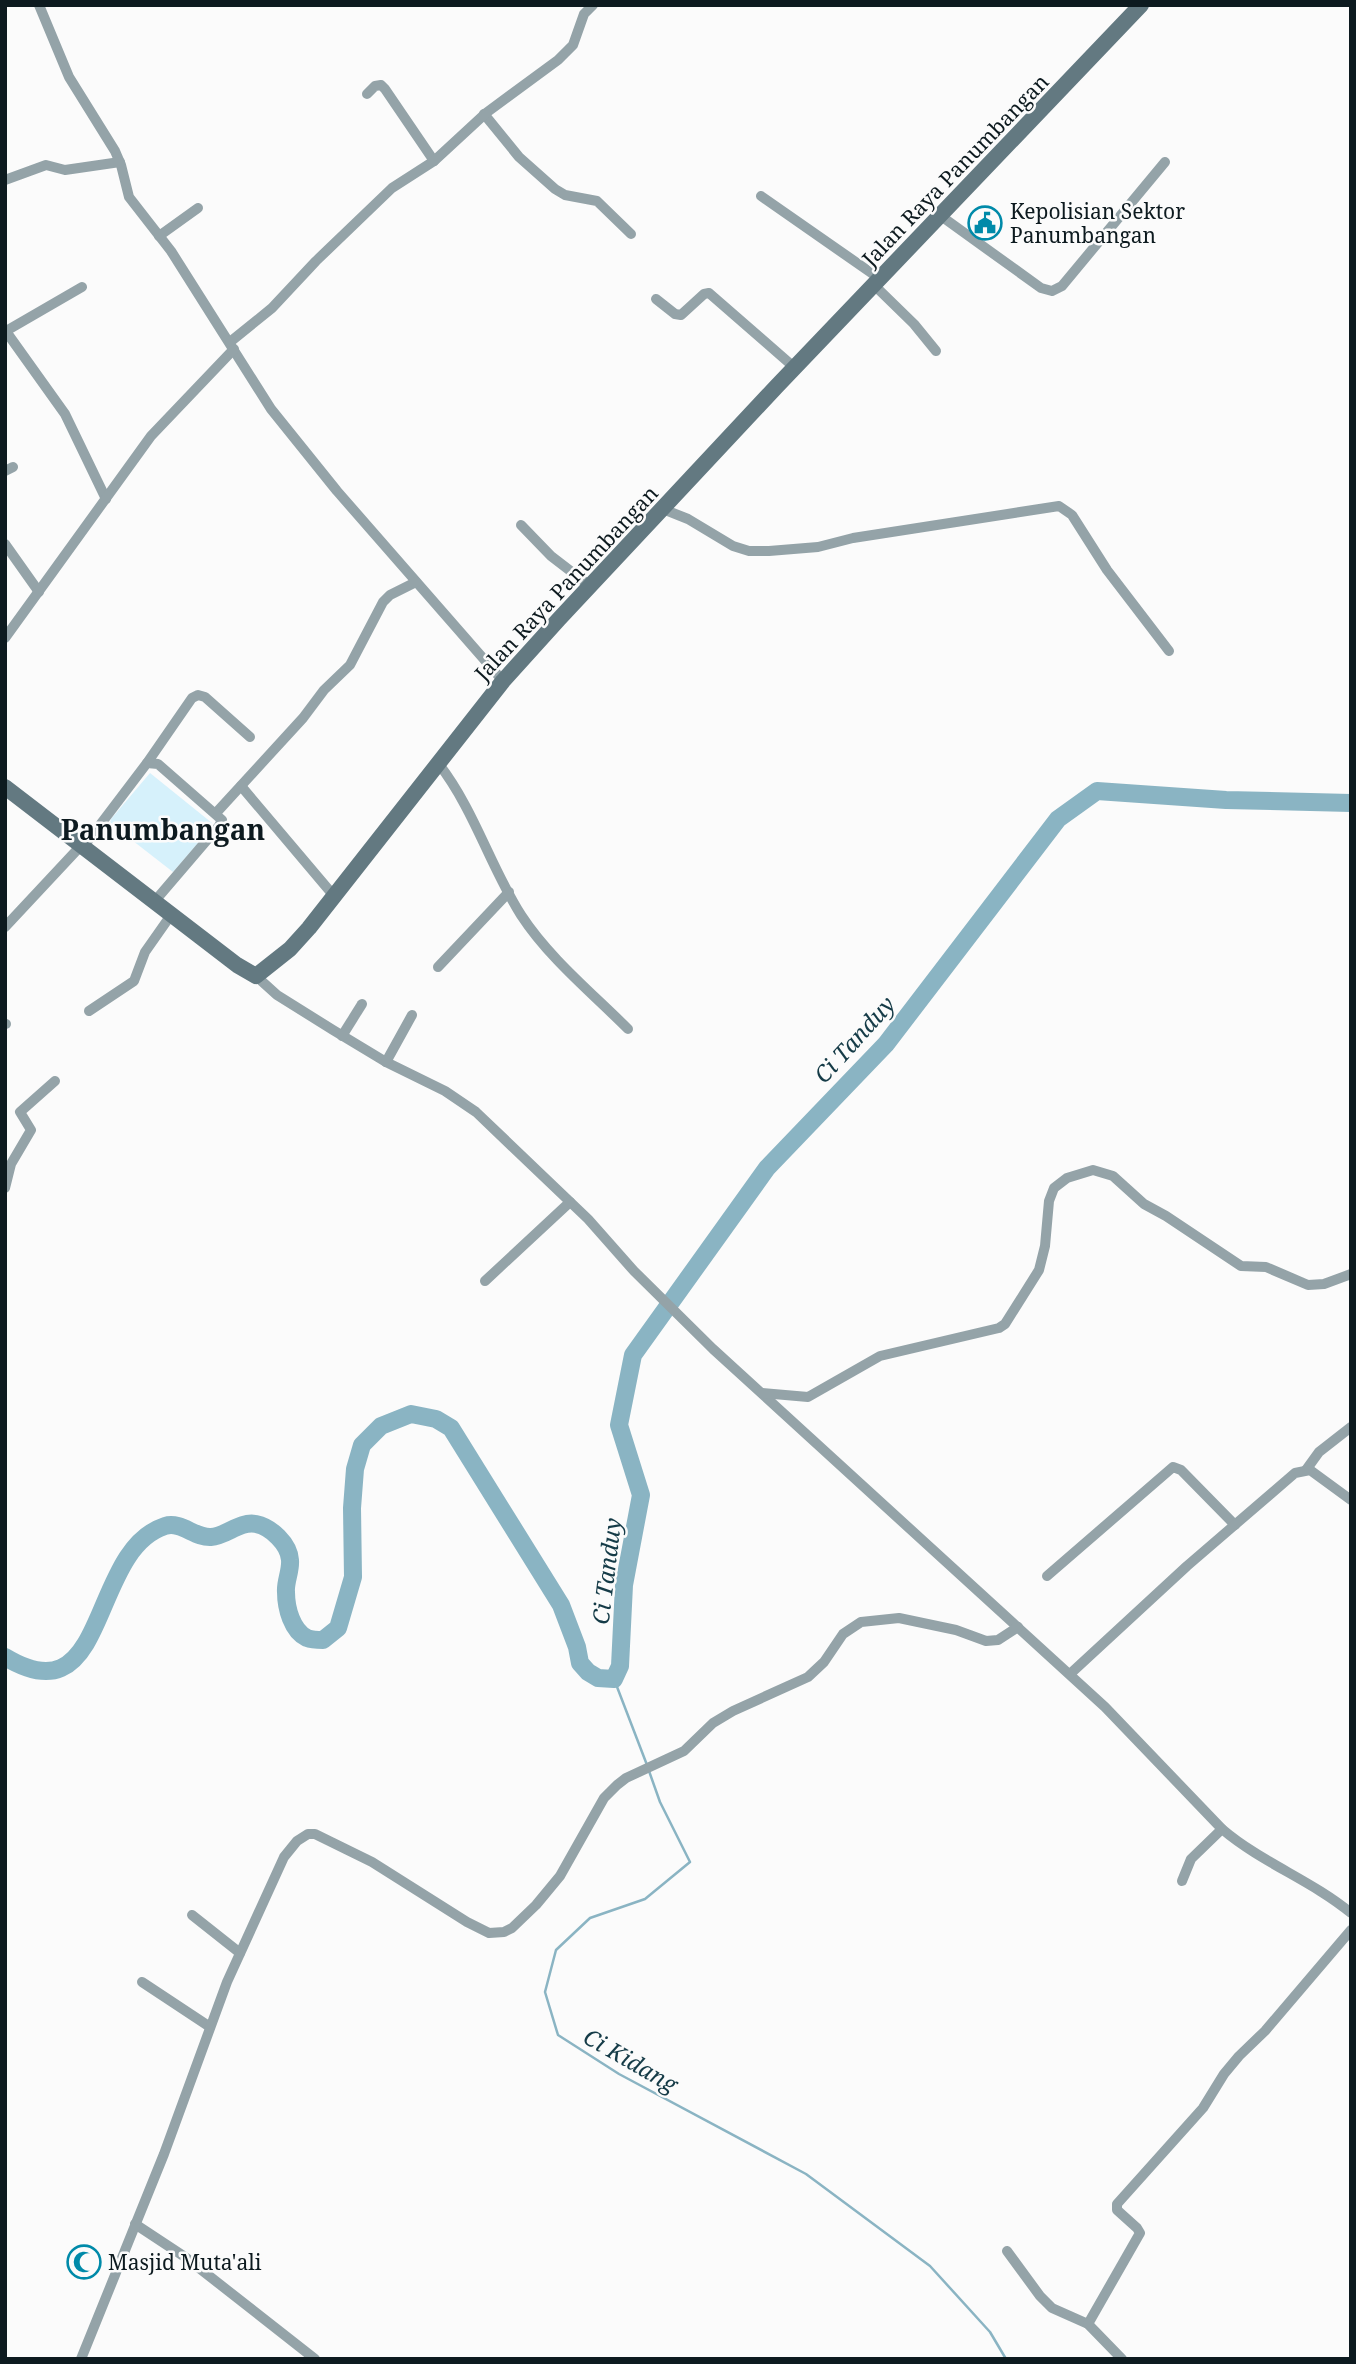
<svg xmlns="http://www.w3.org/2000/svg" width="1356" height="2364" viewBox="0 0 1356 2364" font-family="'Noto Serif',serif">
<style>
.green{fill:#d6f1fb}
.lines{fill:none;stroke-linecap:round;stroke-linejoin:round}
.stream{stroke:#8ab4c3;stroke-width:2.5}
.river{stroke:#8ab4c3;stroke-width:18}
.minor{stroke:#94a3a8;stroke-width:10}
.secondary{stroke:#637981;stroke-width:16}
.labels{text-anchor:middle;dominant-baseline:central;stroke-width:5;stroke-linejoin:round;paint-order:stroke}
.street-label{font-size:21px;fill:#0d1a1f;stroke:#fbfbfb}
.poi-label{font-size:21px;fill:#0d1a1f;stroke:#fbfbfb;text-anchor:start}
.water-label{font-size:23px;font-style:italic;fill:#153b47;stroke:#fbfbfb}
.district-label{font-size:28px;font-weight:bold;fill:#0d1a1f;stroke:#fbfbfb}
</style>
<rect width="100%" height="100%" fill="#fbfbfb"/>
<path class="green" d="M150,773L212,823L210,829L173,872L110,823L111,819Z"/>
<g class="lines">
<g class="stream">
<path d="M614,1679L647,1765"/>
<path d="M649,1771L660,1802L690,1862L645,1899L590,1918L556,1950L545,1992L558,2035L619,2074L806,2174L930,2266L990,2332L1006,2359"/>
</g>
<path class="river" d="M5,1657C20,1666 43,1676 61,1668C105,1649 106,1545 165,1526C181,1521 195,1538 211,1537C227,1536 239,1521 256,1524C271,1527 289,1544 290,1560C291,1571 285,1582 286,1592C286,1608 292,1631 307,1638C312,1640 319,1640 323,1640L338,1628L353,1577L352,1508L355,1469L362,1445L381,1426L411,1414L436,1419L451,1428L561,1605L577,1647L580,1663L588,1672L598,1678L614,1679L620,1666L624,1585L641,1495L619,1425L633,1355L767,1168L886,1044L1058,819L1097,791L1226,800L1351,803"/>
<g class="minor">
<path d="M39,5L69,77L115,151L121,165L129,197L171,251L271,409L337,491L503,681"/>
<path d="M367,94L375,86L381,85L385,89L434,161"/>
<path d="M484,114L519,157L555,189L565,195L597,201L631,234"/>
<path d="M5,180L46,165L65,170L120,162"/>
<path d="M761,196L880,279"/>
<path d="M941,216L1041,288L1052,291L1062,286L1165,162"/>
<path d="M159,236L198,208"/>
<path d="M874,285L914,324L936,351"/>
<path d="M656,299L675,314L681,315L704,294L709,293L795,368"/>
<path d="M5,330L65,414L106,499"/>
<path d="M6,331L82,287"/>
<path d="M230,342L272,308L316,261L392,188L434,161L486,113L558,60L573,45L584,14L593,5"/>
<path d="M5,471L13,467"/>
<path d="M663,509L688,519L733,546L749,551H769L818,547L853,538L1059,506L1072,515L1107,570L1169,651"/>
<path d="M521,525L551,556L590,586"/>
<path d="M5,544L39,592"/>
<path d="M5,638L151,436L234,349"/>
<path d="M147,763L192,698L198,695L205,697L250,737"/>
<path d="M438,763C474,809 490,866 521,915C549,958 592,993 628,1029"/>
<path d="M241,786L334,896"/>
<path d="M216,813L303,718L324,690L350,665L383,602L390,595L416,582"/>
<path d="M5,927L76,851L84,846L147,763L158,764L222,820L219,826L154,902"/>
<path d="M438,967L509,892"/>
<path d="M256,976L277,995L333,1030L386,1062L445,1091L476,1112L588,1219L634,1271L713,1349L1105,1707L1222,1829C1262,1863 1311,1880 1351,1913"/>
<path d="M89,1011L134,981L145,952L171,915"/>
<path d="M5,1024H6"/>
<path d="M342,1036L362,1004"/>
<path d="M386,1062L412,1015"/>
<path d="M5,1188L11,1164L31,1130L20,1112L55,1081"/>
<path d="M485,1281L570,1202"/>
<path d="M762,1393L808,1397L880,1356L999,1328L1005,1324L1039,1270L1045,1246L1049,1201L1054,1188L1067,1178L1093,1170L1113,1176L1144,1204L1166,1216L1241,1266L1266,1267L1308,1285L1324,1284L1351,1274"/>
<path d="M1306,1470L1319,1452L1351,1427"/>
<path d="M1047,1576L1173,1467L1181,1470L1235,1525"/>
<path d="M1070,1674L1187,1566L1295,1473L1310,1470L1351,1500"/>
<path d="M1182,1881L1191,1859L1222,1829"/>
<path d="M192,1915L240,1953"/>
<path d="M142,1982L210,2027"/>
<path d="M135,2224L185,2257L315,2359"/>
<path d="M1007,2251L1040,2296L1052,2308L1088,2324L1122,2359"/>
<path d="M1088,2324L1140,2233L1137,2228L1117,2210V2204L1203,2108L1224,2074L1239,2056L1265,2031L1351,1930"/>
<path d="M81,2359L164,2154L227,1982L284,1857L297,1841L308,1834H315L372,1862L467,1922L489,1933L504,1932L512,1928L536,1905L560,1876L604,1798L617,1785L626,1778L684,1751L713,1723L733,1711L808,1677L824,1662L843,1634L861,1622L899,1618L956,1630L986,1641L998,1640L1018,1627"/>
</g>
<path class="secondary" d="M5,787L237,965L256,976L290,949L309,928L503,681L559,619L776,387L1141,5"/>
</g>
<defs>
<symbol id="civic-ring" viewBox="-11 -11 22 22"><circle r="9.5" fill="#fbfbfb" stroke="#008aa9" stroke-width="1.5"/><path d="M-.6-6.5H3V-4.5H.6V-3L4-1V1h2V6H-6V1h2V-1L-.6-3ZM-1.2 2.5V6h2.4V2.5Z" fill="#008aa9"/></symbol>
<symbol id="mosque-ring" viewBox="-11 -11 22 22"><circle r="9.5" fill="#fbfbfb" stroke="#008aa9" stroke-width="1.5"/><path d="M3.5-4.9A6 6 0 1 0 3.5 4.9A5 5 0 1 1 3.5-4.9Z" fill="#008aa9"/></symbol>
</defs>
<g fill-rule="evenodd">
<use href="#civic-ring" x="966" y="204" width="38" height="38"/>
<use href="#mosque-ring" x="65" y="2243" width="38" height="38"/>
</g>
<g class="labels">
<g class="street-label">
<text transform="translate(955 170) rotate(-46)">Jalan Raya Panumbangan</text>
<text transform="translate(566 583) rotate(-47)">Jalan Raya Panumbangan</text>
</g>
<g class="poi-label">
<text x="1010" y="211">Kepolisian Sektor<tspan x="1010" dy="24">Panumbangan</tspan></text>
<text x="108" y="2262">Masjid Muta'ali</text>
</g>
<g class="water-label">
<text transform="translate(854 1039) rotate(-48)">Ci Tanduy</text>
<text transform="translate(606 1571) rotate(-83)">Ci Tanduy</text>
<text transform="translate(631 2060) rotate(30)">Ci Kidang</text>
</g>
<g class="district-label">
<text x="163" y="829">Panumbangan</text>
</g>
</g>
<rect width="1356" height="2364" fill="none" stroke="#0d1a1f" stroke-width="14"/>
</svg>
